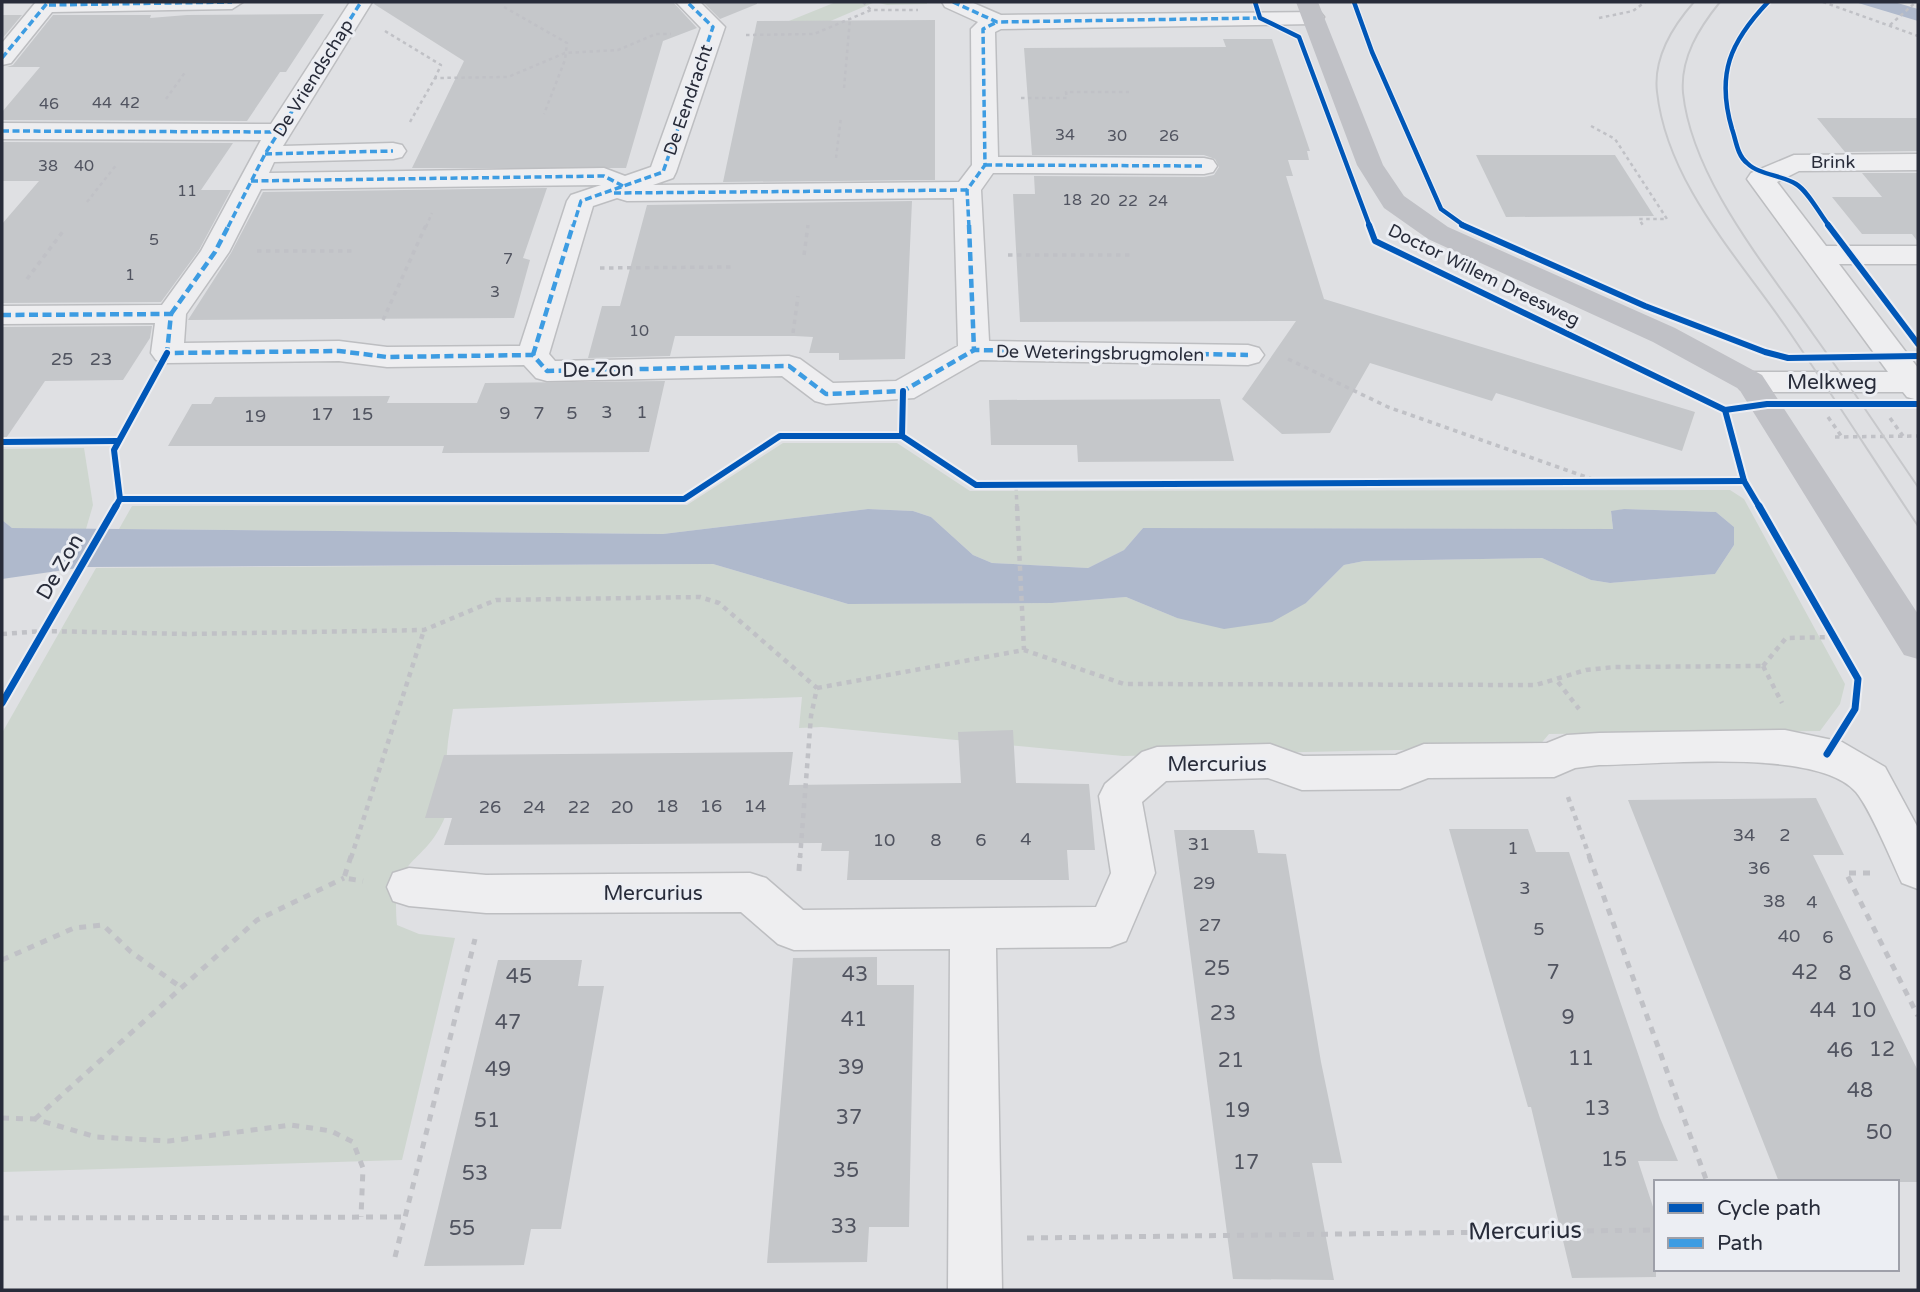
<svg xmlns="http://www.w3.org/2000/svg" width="1920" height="1292" viewBox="0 0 1920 1292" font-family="'Varela Round',sans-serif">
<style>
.green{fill:#ced6cf}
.water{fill:#afb9cc}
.building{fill:#c5c7ca}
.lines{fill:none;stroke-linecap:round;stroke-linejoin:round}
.street-casing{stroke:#bdbec1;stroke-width:3}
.path-far3{stroke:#c0c1c6;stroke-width:2.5;stroke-dasharray:3.5 3.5;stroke-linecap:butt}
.path-far2{stroke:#c0c1c6;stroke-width:3.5;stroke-dasharray:4.5 4.5;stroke-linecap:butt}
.path-far1{stroke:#c0c1c6;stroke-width:4.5;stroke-dasharray:5 5;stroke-linecap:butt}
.path{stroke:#c0c1c6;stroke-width:5;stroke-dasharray:7 7;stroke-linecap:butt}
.street{fill:#eeeef0;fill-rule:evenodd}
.secondary{fill:#c0c1c6;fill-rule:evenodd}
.tram{stroke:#c7c8cb;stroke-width:2}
.quiet-far1{stroke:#3d9ce2;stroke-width:3.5;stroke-dasharray:7 3.5;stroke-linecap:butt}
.quiet{stroke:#3d9ce2;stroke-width:4.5;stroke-dasharray:9 4.5;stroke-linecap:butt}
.cycleway-far2-casing{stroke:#eceef3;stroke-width:7}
.cycleway-far1-casing{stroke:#eceef3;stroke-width:10}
.cycleway-casing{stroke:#eceef3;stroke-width:11}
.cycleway-far2{stroke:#0057b8;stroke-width:4.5}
.cycleway-far1{stroke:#0057b8;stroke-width:6}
.cycleway{stroke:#0057b8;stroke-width:7}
.labels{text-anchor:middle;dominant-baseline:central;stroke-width:6;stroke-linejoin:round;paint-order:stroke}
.far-number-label{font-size:16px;fill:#515460}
.far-street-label{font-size:18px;fill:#282c3a;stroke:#eceef3}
.number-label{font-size:18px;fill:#515460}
.street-label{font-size:21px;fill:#282c3a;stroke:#eceef3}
.near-number-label{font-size:21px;fill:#515460}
.near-street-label{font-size:24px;fill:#282c3a;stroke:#eceef3}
</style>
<rect width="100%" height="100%" fill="#dfe0e3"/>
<g class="green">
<path d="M836,2H927V4L887,5L875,2L807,31L784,23Z"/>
<path d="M783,443H897L970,491L1730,490L1744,499L1845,684L1840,704L1820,731L1549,734L1538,747L1123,756L822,727L799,728L802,697L453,709C451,723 448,737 447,752C445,771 452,799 445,817C424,868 390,854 397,925L419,934L455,938L402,1160L2,1172V733L96,568L713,564L848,604L1052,603L1126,597L1177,618L1306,603L1344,565L1364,561L1542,558L1591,580L1610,583L1715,574L1734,545V527L1716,512L1624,509L1611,512L1613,529L1143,528L1124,550L1088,568L992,563L973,555L931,517L913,511L868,509L663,534L119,529L132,506L687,505Z"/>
<path d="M84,448L93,505L86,529L12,528L2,520V449Z"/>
</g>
<g class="water">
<path d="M1855,2H1894L1918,9V21Z"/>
<path d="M868,509L913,511L931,517L973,555L992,563L1088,568L1124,550L1143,528L1613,529L1611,511L1624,509L1716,512L1734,527V545L1715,574L1610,583L1591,580L1542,558L1364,561L1344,565L1306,603L1272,622L1224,629L1177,618L1126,597L1052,603L848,604L713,564L85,567L2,579V520L12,528L663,534Z"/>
</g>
<g class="building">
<path d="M375,2H673L697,28L663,41L626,168H412L464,61L374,4Z"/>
<path d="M703,2H757V4L720,19Z"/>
<path d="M324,14L286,72H280L247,121L2,120V112L40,67H7L13,65L53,15H151L150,18L187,15Z"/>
<path d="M2,15H22L2,39Z"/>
<path d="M935,20V180L723,182L757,21Z"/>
<path d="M1223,39H1272L1310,151H1307L1309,160H1288L1293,176H1286L1324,299L1695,412L1682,451L1496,393L1492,401L1370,363L1330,433L1282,434L1242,399L1296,321L1020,322L1013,194H1035L1034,176L1204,177L1214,175L1219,167L1215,159L1204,155H1032L1024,48L1226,47Z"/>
<path d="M1817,118H1918V151L1845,152Z"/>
<path d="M2,142L233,143L201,190H231L199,250L161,302L2,303V224L39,181H2Z"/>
<path d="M1476,155H1615L1654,216L1506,217Z"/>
<path d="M1862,173H1918V242L1912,234H1862L1832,197H1882Z"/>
<path d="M547,188L523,258L530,260L514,318L188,320L231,253L263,192Z"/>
<path d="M912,201L905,359L839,360V353H809L813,337L795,336H675L670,356L588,358L602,306H620L647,205Z"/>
<path d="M152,326L150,338L123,380L45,381L2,444V327Z"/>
<path d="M665,381L649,452L442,453L444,446H168L192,404H211L215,397L390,396L387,403H477L485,383Z"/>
<path d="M1220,399L1234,461L1078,462L1077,445H991L989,400Z"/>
<path d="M1013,730L1016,783L1089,784L1095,850H1067L1069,880H847L849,851H821L822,843L444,845L452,818H425L444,755L793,752L789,785L961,783L958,732Z"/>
<path d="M1816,798L1844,855H1813L1918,1071V1182H1779L1628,800Z"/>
<path d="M1449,829H1528L1536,852H1569L1660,1118L1678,1161H1638L1656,1216V1277L1572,1278L1531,1107H1528Z"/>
<path d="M1174,830H1254L1258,853L1286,854L1321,1062L1342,1163H1312L1334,1280L1233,1279Z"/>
<path d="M877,957V985H914L909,1227H869L867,1262L767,1263L793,958Z"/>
<path d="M498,960H582L578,986H604L561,1229H531L524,1265L424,1266Z"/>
</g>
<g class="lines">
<defs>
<g id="street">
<path d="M36,2H243L232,9L52,12L11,63L2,65V43Z"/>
<path d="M350,2H372L283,146L393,143L402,145L406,151L402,157L393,159L274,162L269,173L604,168L625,176L651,167L701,28L676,2H700L725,27L676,172L673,178L653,185L959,182L972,165L971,29L978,22L945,7L942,2H971L1001,15L1320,12L1324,17L1320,22L1312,24L1001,29L995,32L998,157L1204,158L1213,160L1217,166L1213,172L1204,174L993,173L981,190L989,341L1248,345L1259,348L1264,355L1259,362L1248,365L980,360L914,398L826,404L815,401L782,376L547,381L536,378L524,365L387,367L339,361L167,363L156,360L151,353L155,323L2,324V306L162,305L201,251L261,140L2,139V123L271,124ZM601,185L571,195L567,201L520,346L387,347L339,341L184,343L186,314L229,252L261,189ZM617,198L627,201L954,198L958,346L896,381L833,383L800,359L789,356L555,361L549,354L593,206Z"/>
<path d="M1918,154V170L1799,171L1777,182L1826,246H1918V264H1839L1918,368V400L1907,397L1903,392H1751L1740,389L1735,382L1740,375L1751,372H1888L1747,179L1751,173L1794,155Z"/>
<path d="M1785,730L1842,742L1885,767L1918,828V889L1902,883C1891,860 1871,810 1856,792C1818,747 1657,765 1599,765L1575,768L1554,777L1428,778L1400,789L1302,790L1268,778L1166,781L1142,802L1155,873L1126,941L1110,947L996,948L1002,1290H948L950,949L794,950L778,944L741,912L486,913L409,906L393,901L387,887L393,873L409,868L486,875L750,873L766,878L803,910L1096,907L1111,873L1099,796L1105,784L1142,752L1157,747L1270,744L1303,756L1396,755L1424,744L1547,743L1567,735L1599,733Z"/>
</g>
</defs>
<use href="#street" class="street-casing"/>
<g class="path-far3">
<path d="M863,2L871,10"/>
<path d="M1823,2L1918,36"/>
<path d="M504,7L567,43L565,60L544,114"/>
<path d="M1599,18L1633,11L1645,2"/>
<path d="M1890,25L1916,2"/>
<path d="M385,31L441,65L435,78"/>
<path d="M746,35L814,34L871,10H918"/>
<path d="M844,88L850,19"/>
<path d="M1021,98H1067L1066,92H1129"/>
<path d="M166,99L186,71"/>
<path d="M410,122L435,78L508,77L565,53L618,50L656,34H671"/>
<path d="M1591,126L1615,139L1667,219H1639L1644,227"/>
<path d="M836,158L841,117"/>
<path d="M87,202L117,164"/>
<path d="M426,227L432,213"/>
</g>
<g class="path-far2">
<path d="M257,251H354"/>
<path d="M804,255L808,225"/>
<path d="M1008,255H1130"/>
<path d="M600,268L732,267"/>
<path d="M27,279L64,230"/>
<path d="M383,320L426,225"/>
<path d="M793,333L798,296"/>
<path d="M1288,359L1388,407L1603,483"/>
<path d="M1828,417L1842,437"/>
<path d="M1890,418L1903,436"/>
<path d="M1835,437L1918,436"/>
<path d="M1016,486L1017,508"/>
</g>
<g class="path-far1">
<path d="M1017,506L1024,650"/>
<path d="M2,634L43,631L188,634L424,630L496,600L700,597L719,603L817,688"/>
<path d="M1763,666L1782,703"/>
<path d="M1763,666L1786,638L1836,637"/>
<path d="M1558,682L1579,709"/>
<path d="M817,688L1024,650L1124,684L1536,685L1586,670L1614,667L1763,666"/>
<path d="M1568,797L1590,858"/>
<path d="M351,858L424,630"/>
<path d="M800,858L811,716L817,688"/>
</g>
<g class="path">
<path d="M351,856L344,878L363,881"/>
<path d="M1589,856L1707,1182"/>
<path d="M799,871L800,856"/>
<path d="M1870,873H1846L1918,1016"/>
<path d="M2,960L74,928L103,925L131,952L182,988"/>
<path d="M2,1118L35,1119L96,1137L169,1141L291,1125L331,1131L353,1142L363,1168L361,1217"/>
<path d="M35,1119L257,920L344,878"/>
<path d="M2,1218L405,1217"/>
<path d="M1027,1238L1656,1230"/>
<path d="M395,1257L475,939"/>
</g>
<use href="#street" class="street"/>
<path class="secondary" d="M1296,2H1318L1383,165L1404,196L1448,227L1675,328L1762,375L1918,614V659L1904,655L1739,389L1653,342L1428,239L1384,208L1357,165Z"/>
<g class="tram">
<path d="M1694,2C1672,27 1653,58 1657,92C1667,182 1737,256 1786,327C1831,393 1874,460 1918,526"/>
<path d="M1720,2C1699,28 1680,58 1683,93C1692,178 1765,265 1813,334C1849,384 1883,436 1918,487"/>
</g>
<g class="quiet-far1">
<path d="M953,2L997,22L1260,18"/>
<path d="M49,5L232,2"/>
<path d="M2,58L48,2"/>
<path d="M2,131L279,132"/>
<path d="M265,154L393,151"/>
<path d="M985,165L1204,166"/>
<path d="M251,181L604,176L623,186"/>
<path d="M614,193L967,190"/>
<path d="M228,227L265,154L361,2"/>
<path d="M573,227L581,201L663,172L713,27L687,2"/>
<path d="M969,227L967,190L985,165L983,29L997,22"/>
</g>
<g class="quiet">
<path d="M969,225L974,350L1248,355"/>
<path d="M171,314L215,252L229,225"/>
<path d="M2,315L171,314L167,353L339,351L387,357L533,355L547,371L789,366L826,394L903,391L974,350"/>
<path d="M533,355L573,225"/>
</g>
<defs>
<g id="cycleway-far2">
<path d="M1255,2L1260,18L1299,37L1370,227"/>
<path d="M1354,2L1372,52L1441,209L1466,227"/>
<path d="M1768,2C1730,42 1716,74 1732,129C1736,140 1737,155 1747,163C1759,175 1782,175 1796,184C1809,192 1820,215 1830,227"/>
</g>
<g id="cycleway-far1">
<path d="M1369,225L1375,241L1725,410L1744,481L1760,508"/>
<path d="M1462,225L1645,306L1765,352L1788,358L1918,356"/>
<path d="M1828,225L1918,344"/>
<path d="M903,391L902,436L976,485L1744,481"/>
<path d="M1725,410L1767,404H1918"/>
<path d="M2,442L117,441"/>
<path d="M120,499H684L780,436H902"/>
<path d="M115,508L120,499L114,450L167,353"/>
</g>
<g id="cycleway">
<path d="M1759,506L1858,679L1855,709L1827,754"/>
<path d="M2,703L116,506"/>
</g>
</defs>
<use href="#cycleway-far2" class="cycleway-far2-casing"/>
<use href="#cycleway-far1" class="cycleway-far1-casing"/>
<use href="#cycleway" class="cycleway-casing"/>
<use href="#cycleway-far2" class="cycleway-far2"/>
<use href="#cycleway-far1" class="cycleway-far1"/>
<use href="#cycleway" class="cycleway"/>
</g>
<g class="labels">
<g class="far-number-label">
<text x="102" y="103">44</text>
<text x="130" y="103">42</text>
<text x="49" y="104">46</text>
<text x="1065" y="135">34</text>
<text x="1117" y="136">30</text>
<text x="1169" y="136">26</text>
<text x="48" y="166">38</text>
<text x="84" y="166">40</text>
<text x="187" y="191">11</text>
<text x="1072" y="200">18</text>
<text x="1100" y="200">20</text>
<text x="1128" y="201">22</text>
<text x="1158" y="201">24</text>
<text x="154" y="240">5</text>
<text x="508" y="259">7</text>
<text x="130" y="275">1</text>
<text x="495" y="292">3</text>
<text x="639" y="331">10</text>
</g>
<g class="far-street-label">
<text transform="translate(313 78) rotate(-58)">De Vriendschap</text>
<text transform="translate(688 100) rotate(-71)">De Eendracht</text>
<text x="1833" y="162">Brink</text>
<text transform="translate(1484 275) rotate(26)">Doctor Willem Dreesweg</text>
<text transform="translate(1100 353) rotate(1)">De Weteringsbrugmolen</text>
</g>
<g class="number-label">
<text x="62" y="359">25</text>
<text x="101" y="359">23</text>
<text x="607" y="412">3</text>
<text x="642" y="412">1</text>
<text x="505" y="413">9</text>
<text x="539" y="413">7</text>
<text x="572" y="413">5</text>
<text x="322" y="414">17</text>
<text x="362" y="414">15</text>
<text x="255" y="416">19</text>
<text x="667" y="806">18</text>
<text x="711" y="806">16</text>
<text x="755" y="806">14</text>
<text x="490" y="807">26</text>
<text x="534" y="807">24</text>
<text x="579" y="807">22</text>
<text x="622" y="807">20</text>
<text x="1744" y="835">34</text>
<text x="1785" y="835">2</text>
<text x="1026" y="839">4</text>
<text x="884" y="840">10</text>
<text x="936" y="840">8</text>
<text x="981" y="840">6</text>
<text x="1199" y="844">31</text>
<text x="1513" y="848">1</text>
<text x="1759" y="868">36</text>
<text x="1204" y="883">29</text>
<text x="1525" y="888">3</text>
<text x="1774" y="901">38</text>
<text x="1812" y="902">4</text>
<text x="1210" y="925">27</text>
<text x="1539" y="929">5</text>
<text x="1789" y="936">40</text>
<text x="1828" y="937">6</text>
</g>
<g class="street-label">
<text transform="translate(598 370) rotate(-1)">De Zon</text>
<text x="1832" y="382">Melkweg</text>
<text transform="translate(60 567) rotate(-60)">De Zon</text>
<text x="1217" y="764">Mercurius</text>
<text x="653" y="893">Mercurius</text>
</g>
<g class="near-number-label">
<text x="1217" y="968">25</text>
<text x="1553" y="972">7</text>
<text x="1805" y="972">42</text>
<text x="1845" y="973">8</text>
<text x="855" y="974">43</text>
<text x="519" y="976">45</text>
<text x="1823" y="1010">44</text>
<text x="1863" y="1010">10</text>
<text x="1223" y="1013">23</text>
<text x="1568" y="1017">9</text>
<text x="854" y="1019">41</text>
<text x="508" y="1022">47</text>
<text x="1882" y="1049">12</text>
<text x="1840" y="1050">46</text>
<text x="1581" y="1058">11</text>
<text x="1231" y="1060">21</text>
<text x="851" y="1067">39</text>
<text x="498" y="1069">49</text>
<text x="1860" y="1090">48</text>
<text x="1597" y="1108">13</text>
<text x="1237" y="1110">19</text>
<text x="849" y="1117">37</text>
<text x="487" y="1120">51</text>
<text x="1879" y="1132">50</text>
<text x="1614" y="1159">15</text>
<text x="1246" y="1162">17</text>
<text x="846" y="1170">35</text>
<text x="475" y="1173">53</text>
<text x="844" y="1226">33</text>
<text x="462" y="1228">55</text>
</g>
<g class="near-street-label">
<text transform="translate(1525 1231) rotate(-1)">Mercurius</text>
</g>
</g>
<rect width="1920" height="1292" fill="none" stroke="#282c3a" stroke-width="7"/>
<rect x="1654" y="1180" width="245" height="91" fill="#eceef3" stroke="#9ea0a9" stroke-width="2"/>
<rect x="1668" y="1203" width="35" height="10" fill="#0057b8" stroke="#9ea0a9" stroke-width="2"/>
<text x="1717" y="1215" font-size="21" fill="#282c3a">Cycle path</text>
<rect x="1668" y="1238" width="35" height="10" fill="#3d9ce2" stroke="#9ea0a9" stroke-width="2"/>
<text x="1717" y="1250" font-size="21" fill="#282c3a">Path</text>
</svg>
